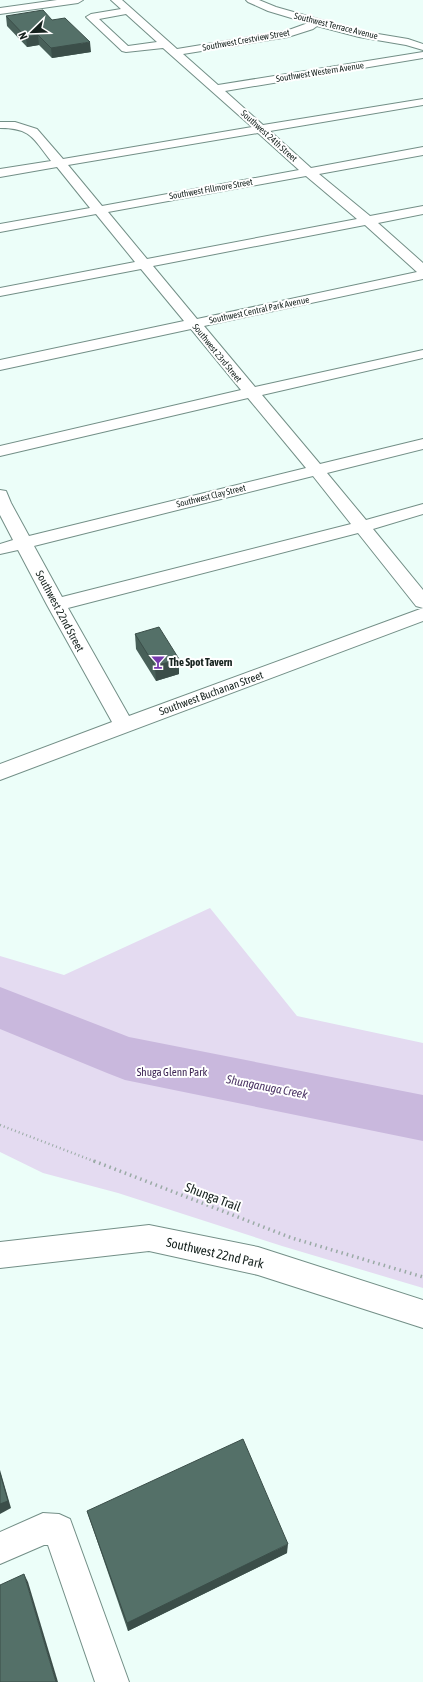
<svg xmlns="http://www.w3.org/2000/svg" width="423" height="1682" viewBox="0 0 423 1682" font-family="'Asap Condensed',sans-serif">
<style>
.green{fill:#e4dbf1}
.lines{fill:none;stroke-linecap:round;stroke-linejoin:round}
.river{fill:#c9b8dd;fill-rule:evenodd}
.minor-casing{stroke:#738f87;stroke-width:2}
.path-far1{stroke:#9aaaa5;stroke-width:2.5;stroke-dasharray:1 3;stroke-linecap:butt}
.path{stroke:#9aaaa5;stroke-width:3.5;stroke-dasharray:1.5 4;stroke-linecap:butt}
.minor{fill:#fff;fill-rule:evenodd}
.wall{fill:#486059}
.shaded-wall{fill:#3b4e49}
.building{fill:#547068;stroke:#3b4e49}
.labels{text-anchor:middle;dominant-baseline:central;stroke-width:4;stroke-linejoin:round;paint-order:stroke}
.far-street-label{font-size:9px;fill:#16221e;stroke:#fff}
.street-label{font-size:11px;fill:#16221e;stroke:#fff}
.poi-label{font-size:11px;font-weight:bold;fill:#16221e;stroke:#fff;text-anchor:start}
.park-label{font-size:11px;fill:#3d2655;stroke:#fff}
.water-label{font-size:12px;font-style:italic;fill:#4b3464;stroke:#fff}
.near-street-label{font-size:13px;fill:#16221e;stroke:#fff}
</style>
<rect width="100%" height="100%" fill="#ecfef9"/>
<path class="green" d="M210,908L297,1016L423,1043V1288L282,1246L118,1193L43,1173L0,1152V956L64,975Z"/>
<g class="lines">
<path class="river" d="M0,987L129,1037L423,1095V1141L125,1080L107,1073L0,1029Z"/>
<defs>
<g id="minor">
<path d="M57,0H83L78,3L0,14V8Z"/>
<path d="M111,0H122L177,49L286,31L308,23L268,11L248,2L246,0H259L276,7L360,31L408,39L423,44V50L406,45L359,37L317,26L313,29L288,37L183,54L218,85L423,52V58L225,91L263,125L423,99V105L270,131L311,168L423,147V155L319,174L370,216L423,206V214L378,223L423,263V279L204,326L255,387L423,350V358L262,395L320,464L423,439V449L327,473L366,520L423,504V514L373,529L423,590V608L416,606L358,533L68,608L129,716L423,608V621L0,780V764L112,722L47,605L18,550L0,554V544L13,540L0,515V490L6,491L11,503L29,536L306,468L248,398L0,456V446L241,390L191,329L0,370V360L184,321L141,269L0,296V288L135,262L96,214L0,232V224L90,208L57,167L0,177V169L51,161C33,138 31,128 0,128V122H15L37,129L63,159L252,127L163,48L126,52L122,51L86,17L91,14L121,9ZM126,14L157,42L128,46L99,19ZM258,133L299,170L102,206L68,165ZM306,176L357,219L147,259L108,212ZM365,225L417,272L197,319L153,266ZM313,476L351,524L62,597L34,546Z"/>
<path d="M149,1225L258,1247L423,1300V1328L258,1275L149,1251L0,1268V1242Z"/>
<path d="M43,1513L59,1514L70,1519L129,1682H95L48,1545H44L0,1564V1532Z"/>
</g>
</defs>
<use href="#minor" class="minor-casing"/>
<path class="path-far1" d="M0,1125L96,1162"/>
<path class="path" d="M94,1161L292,1238L423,1277"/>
<use href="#minor" class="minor"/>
</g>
<g class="wall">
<path d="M6,16L52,20L91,52L52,58L39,45L27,47L7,26Z"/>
<path d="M135,634L179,674L156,681L136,649Z"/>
<path d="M87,1511L287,1553L128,1631L90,1520Z"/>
</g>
<g class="shaded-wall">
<path d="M38,35L39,45L27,47L26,37Z"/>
<path d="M90,42L91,52L52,58L51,48Z"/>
<path d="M179,659V674L156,681L155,666Z"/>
<path d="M0,1470L11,1508L0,1514Z"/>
<path d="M288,1544L287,1553L128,1631L127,1623Z"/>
<path d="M24,1574L28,1582L58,1682H56Z"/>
</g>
<g class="building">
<path d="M43,10L52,20L65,18L90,42L51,48L38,35L26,37L6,16Z"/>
<path d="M159,627L179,659L155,666L135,634Z"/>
<path d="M243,1439L288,1544L127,1623L87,1511Z"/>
<path d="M0,1473L8,1501L0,1504Z"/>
<path d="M24,1574L56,1682H0V1585Z"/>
</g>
<defs>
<symbol id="bar-bare" viewBox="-9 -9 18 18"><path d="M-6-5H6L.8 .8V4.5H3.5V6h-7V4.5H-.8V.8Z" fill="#7739ae" stroke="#fff" stroke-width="2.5" paint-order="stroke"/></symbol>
</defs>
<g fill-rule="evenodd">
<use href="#bar-bare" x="148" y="652" width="20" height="20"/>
</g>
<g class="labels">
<g class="far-street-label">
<text transform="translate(336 26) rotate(14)">Southwest Terrace Avenue</text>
<text transform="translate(246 40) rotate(-10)">Southwest Crestview Street</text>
<text transform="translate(320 72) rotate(-9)">Southwest Western Avenue</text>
<text transform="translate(269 136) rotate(42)">Southwest 24th Street</text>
<text transform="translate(211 189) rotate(-10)">Southwest Fillmore Street</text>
<text transform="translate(259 310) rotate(-12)">Southwest Central Park Avenue</text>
<text transform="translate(217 353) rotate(51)">Southwest 23rd Street</text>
<text transform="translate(211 496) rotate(-14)">Southwest Clay Street</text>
</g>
<g class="street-label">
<text transform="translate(60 611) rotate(62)">Southwest 22nd Street</text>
<text transform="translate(211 693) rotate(-20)">Southwest Buchanan Street</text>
</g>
<g class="poi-label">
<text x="169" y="662">The Spot Tavern</text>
</g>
<g class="park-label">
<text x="172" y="1072">Shuga Glenn Park</text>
</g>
<g class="water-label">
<text transform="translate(267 1087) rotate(11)">Shunganuga Creek</text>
</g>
<g class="near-street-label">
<text transform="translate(213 1197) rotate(21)">Shunga Trail</text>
<text transform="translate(215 1253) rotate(13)">Southwest 22nd Park</text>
</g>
</g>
<g transform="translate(32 32) rotate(247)" stroke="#ffffff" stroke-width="3" paint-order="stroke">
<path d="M0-3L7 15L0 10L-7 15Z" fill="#16221e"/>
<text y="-6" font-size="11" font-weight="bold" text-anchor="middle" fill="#16221e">N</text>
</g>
</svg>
